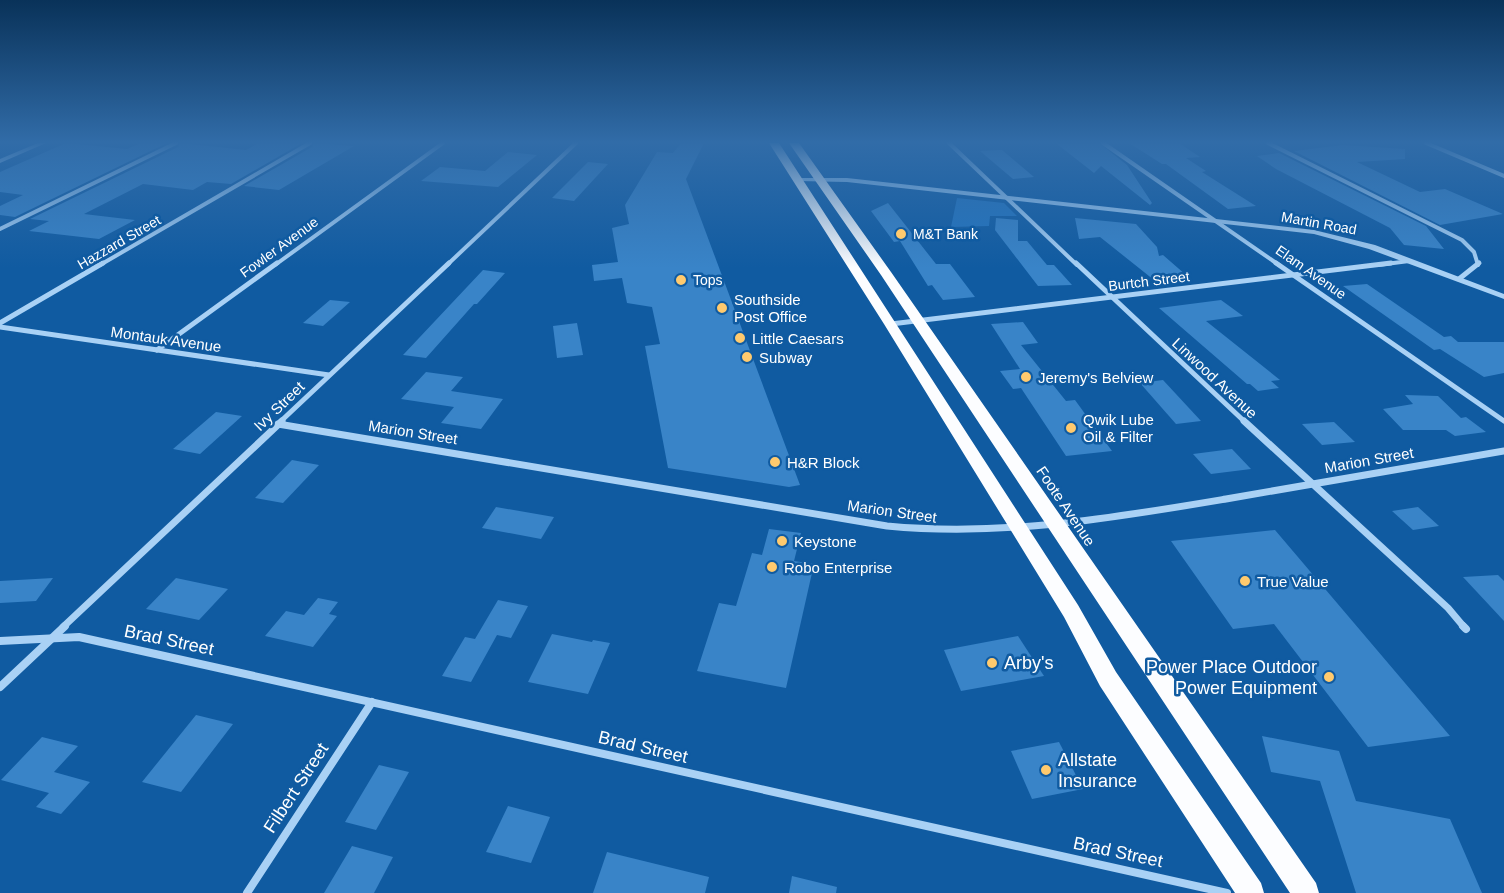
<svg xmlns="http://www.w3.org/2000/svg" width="1504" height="893" viewBox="0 0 1504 893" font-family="Helvetica,sans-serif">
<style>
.green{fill:#2375c0}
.building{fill:#3984c8}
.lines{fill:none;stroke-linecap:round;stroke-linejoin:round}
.minor-far3{stroke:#a9d1f5;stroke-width:4}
.minor-far2{stroke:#a9d1f5;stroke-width:5}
.minor-far1{stroke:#a9d1f5;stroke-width:7}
.minor{stroke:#a9d1f5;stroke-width:8}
.tertiary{fill:#a9d1f5;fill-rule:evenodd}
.trunk{fill:#fcfdff;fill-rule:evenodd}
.poi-dot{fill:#ffca6e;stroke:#105ba1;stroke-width:2}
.labels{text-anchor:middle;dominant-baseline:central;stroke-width:5;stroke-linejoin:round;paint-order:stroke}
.far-street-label{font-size:14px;fill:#fff;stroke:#105ba1}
.far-poi-label{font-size:14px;fill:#fff;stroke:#105ba1;text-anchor:start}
.poi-label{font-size:15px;fill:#fff;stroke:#105ba1;text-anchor:start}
.street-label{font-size:15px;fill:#fff;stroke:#105ba1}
.near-street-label{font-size:18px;fill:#fff;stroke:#105ba1}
.near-poi-label{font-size:18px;fill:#fff;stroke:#105ba1;text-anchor:start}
</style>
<rect width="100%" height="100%" fill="#105ba1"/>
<path class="green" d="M957,198L1004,203L1017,216H990L989,226L951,227Z"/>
<g class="building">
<path d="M66,143L127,149L141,143H167L15,217L0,215V206L23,195L0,192V172Z"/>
<path d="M180,143L246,150L259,143H302L231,184L207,182L193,190L143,184L84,214L135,220L99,239L29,231L49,221L30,219L178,147Z"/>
<path d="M314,143L354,146L279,190L244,186L312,147Z"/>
<path d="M681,143H704L686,179L800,485L789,487L668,468L645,346L660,344L652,307L627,303L622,278L594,281L592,265L618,262L612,228L629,224L625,205L657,152L673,153Z"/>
<path d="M1099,143L1127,165L1152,203L1150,205L1101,166L1094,173L1057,144Z"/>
<path d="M1129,143H1179L1200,157L1186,158L1206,171L1202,172L1256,206L1228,209L1166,164H1162Z"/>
<path d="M1343,145L1405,149V159L1357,162L1420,192L1445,189L1503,214L1440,225L1294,151Z"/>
<path d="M999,150H1002L1034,177L1013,179L980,151Z"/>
<path d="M508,152L537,155L498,187L421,181L440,167L485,171Z"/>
<path d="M1279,153L1426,226L1444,249L1404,245L1390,228L1276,169L1257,156Z"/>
<path d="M588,162L608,164L574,201L552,198Z"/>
<path d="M888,203L936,264H950L975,297L943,300L932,285L928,286L900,241L894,242L871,211Z"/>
<path d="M996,218L1018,220V241H1027L1047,265H1054L1072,285L1038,286L995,230Z"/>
<path d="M1075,218L1136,224L1157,247L1159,256L1163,255L1186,275L1154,280L1100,237L1079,239Z"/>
<path d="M483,270L505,273L477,304H474L426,358L403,355Z"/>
<path d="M1367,284L1444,337L1451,336L1458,342H1504V373L1484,377L1440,349L1434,350L1343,286Z"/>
<path d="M330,300L350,302L323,326L303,323Z"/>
<path d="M1221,300L1243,316L1206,321L1280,380L1271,381L1279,388L1258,391L1250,384H1247L1159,308Z"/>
<path d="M1023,322L1038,343L1021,345L1066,401L1075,400L1112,451L1066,456L1021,388L1013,389L1000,371L1020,369L991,324Z"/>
<path d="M577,323L583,355L557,358L553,326Z"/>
<path d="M426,372L463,377L451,391L503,399L481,429L441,423L454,407L401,399Z"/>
<path d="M1163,380L1201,421L1176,424L1140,383Z"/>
<path d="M1405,395L1438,396L1461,418L1466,417L1486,432L1455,436L1446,430H1403L1383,409L1413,404Z"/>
<path d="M216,412L242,416L200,454L173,449Z"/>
<path d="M1334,422L1355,442L1322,445L1302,424Z"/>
<path d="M1232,449L1251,469L1211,474L1193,454Z"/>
<path d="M292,460L319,465L283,503L255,498Z"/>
<path d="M496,507L554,517L541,539L482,528Z"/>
<path d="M1418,507L1439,526L1413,530L1392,511Z"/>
<path d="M769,529L801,533L794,561L814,564L786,688L697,671L719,603L736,606L752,553L762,555Z"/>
<path d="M1275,530L1450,736L1368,747L1274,624L1233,629L1171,541Z"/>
<path d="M1498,575L1504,581V621L1463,577Z"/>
<path d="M53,578L36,601L0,603V581Z"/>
<path d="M176,578L228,589L199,620L146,609Z"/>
<path d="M318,598L338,602L329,614L337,616L313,647L265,636L286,611L304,615Z"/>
<path d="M498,600L528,606L511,638L497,635L471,682L442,676L465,637L475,639Z"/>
<path d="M552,634L592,642L593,640L610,643L588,694L528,682Z"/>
<path d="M1018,636L1044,676L961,691L944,650Z"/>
<path d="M196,715L233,724L181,792L142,782Z"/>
<path d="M1262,736L1339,751L1356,801L1450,819L1482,893H1356L1320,781L1271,772Z"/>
<path d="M42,737L78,746L54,772L90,782L61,814L36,807L49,793L1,780Z"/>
<path d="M1059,742L1083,789L1032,799L1011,751Z"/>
<path d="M379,765L409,772L376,830L345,822Z"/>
<path d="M508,806L550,817L531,863L486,852Z"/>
<path d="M352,846L393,857L374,893H324Z"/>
<path d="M607,852L709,877L705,893H593Z"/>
<path d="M792,876L837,887L836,893H789Z"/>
</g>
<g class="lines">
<g class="minor-far3">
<path d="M949,143L1077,265"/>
<path d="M1103,143L1279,265"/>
<path d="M1268,143L1462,240L1474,252L1478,265"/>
<path d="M1426,143L1504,176"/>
<path d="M0,229L176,143"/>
<path d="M100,265L310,143"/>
<path d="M275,265L443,143"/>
<path d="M447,265L576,143"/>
<path d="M1378,265L1409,261"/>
</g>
<g class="minor-far2">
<path d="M1076,263L1245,422"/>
<path d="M1276,263L1504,421"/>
<path d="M1459,279L1479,263"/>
<path d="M0,323L103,263"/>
<path d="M891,324L1391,263"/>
<path d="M0,327L329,375"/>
<path d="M157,350L277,263"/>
<path d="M280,422L449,263"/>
</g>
<g class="minor-far1">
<path d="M1244,421L1448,608L1464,627"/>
<path d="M278,424L887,526C1002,537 1113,518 1226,499C1319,483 1411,467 1504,451"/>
<path d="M63,627L282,421"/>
</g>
<g class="minor">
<path d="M1463,626L1466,629"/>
<path d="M0,641L79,637L1227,893"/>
<path d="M0,687L65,626"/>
<path d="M247,893L372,702"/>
</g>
<g class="tertiary">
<path d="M38,143H46L0,163V159Z"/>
<path d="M796,178H847L1314,230L1375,245L1504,294V299L1369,249L1314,234L847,182L798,181L795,179Z"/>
</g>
<g class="trunk">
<path d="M769,143H779L1078,605L1116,672L1261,883L1264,893H1235L1100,686L1064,617L884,324Z"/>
<path d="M789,143H799L891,272L1316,883L1319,893H1290L881,275Z"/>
</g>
</g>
<linearGradient id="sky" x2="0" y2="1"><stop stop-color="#093259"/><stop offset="0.53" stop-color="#316ca8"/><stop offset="1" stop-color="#316ca8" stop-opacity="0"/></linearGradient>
<rect width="1504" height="268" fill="url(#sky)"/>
<g class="poi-dot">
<circle cx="901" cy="234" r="6"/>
<circle cx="681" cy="280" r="6"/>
<circle cx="722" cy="308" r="6"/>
<circle cx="740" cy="338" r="6"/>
<circle cx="747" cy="357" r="6"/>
<circle cx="1026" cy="377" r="6"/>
<circle cx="1071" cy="428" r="6"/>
<circle cx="775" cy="462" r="6"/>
<circle cx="782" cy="541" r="6"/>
<circle cx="772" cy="567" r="6"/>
<circle cx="1245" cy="581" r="6"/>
<circle cx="992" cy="663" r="6"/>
<circle cx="1329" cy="677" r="6"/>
<circle cx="1046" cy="770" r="6"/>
</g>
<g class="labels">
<g class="far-street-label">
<text transform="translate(1319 223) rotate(10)">Martin Road</text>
<text transform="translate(119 242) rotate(-30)">Hazzard Street</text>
<text transform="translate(279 247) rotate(-36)">Fowler Avenue</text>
<text transform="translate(1311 272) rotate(35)">Elam Avenue</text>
<text transform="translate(1149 281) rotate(-7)">Burtch Street</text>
</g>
<g class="far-poi-label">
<text x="913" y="234">M&amp;T Bank</text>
<text x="693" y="280">Tops</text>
</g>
<g class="poi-label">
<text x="734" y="299">Southside<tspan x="734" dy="17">Post Office</tspan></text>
<text x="752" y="338">Little Caesars</text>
<text x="759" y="357">Subway</text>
<text x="1038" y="377">Jeremy's Belview</text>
<text x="1083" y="419">Qwik Lube<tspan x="1083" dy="17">Oil &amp; Filter</tspan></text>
<text x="787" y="462">H&amp;R Block</text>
<text x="794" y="541">Keystone</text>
<text x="784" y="567">Robo Enterprise</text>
<text x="1257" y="581">True Value</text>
</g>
<g class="street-label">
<text transform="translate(166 339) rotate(8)">Montauk Avenue</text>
<text transform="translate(1215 378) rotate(43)">Linwood Avenue</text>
<text transform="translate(279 406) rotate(-44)">Ivy Street</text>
<text transform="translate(413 432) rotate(9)">Marion Street</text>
<text transform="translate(1369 460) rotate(-10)">Marion Street</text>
<text transform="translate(1066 506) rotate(56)">Foote Avenue</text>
<text transform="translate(892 511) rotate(8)">Marion Street</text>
</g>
<g class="near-street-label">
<text transform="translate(169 640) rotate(12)">Brad Street</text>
<text transform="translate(643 747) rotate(13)">Brad Street</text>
<text transform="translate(296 788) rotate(-57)">Filbert Street</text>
<text transform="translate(1118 852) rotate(12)">Brad Street</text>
</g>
<g class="near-poi-label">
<text x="1004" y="663">Arby's</text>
<text x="1317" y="667" text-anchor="end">Power Place Outdoor<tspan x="1317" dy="21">Power Equipment</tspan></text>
<text x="1058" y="760">Allstate<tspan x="1058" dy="21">Insurance</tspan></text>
</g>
</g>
</svg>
